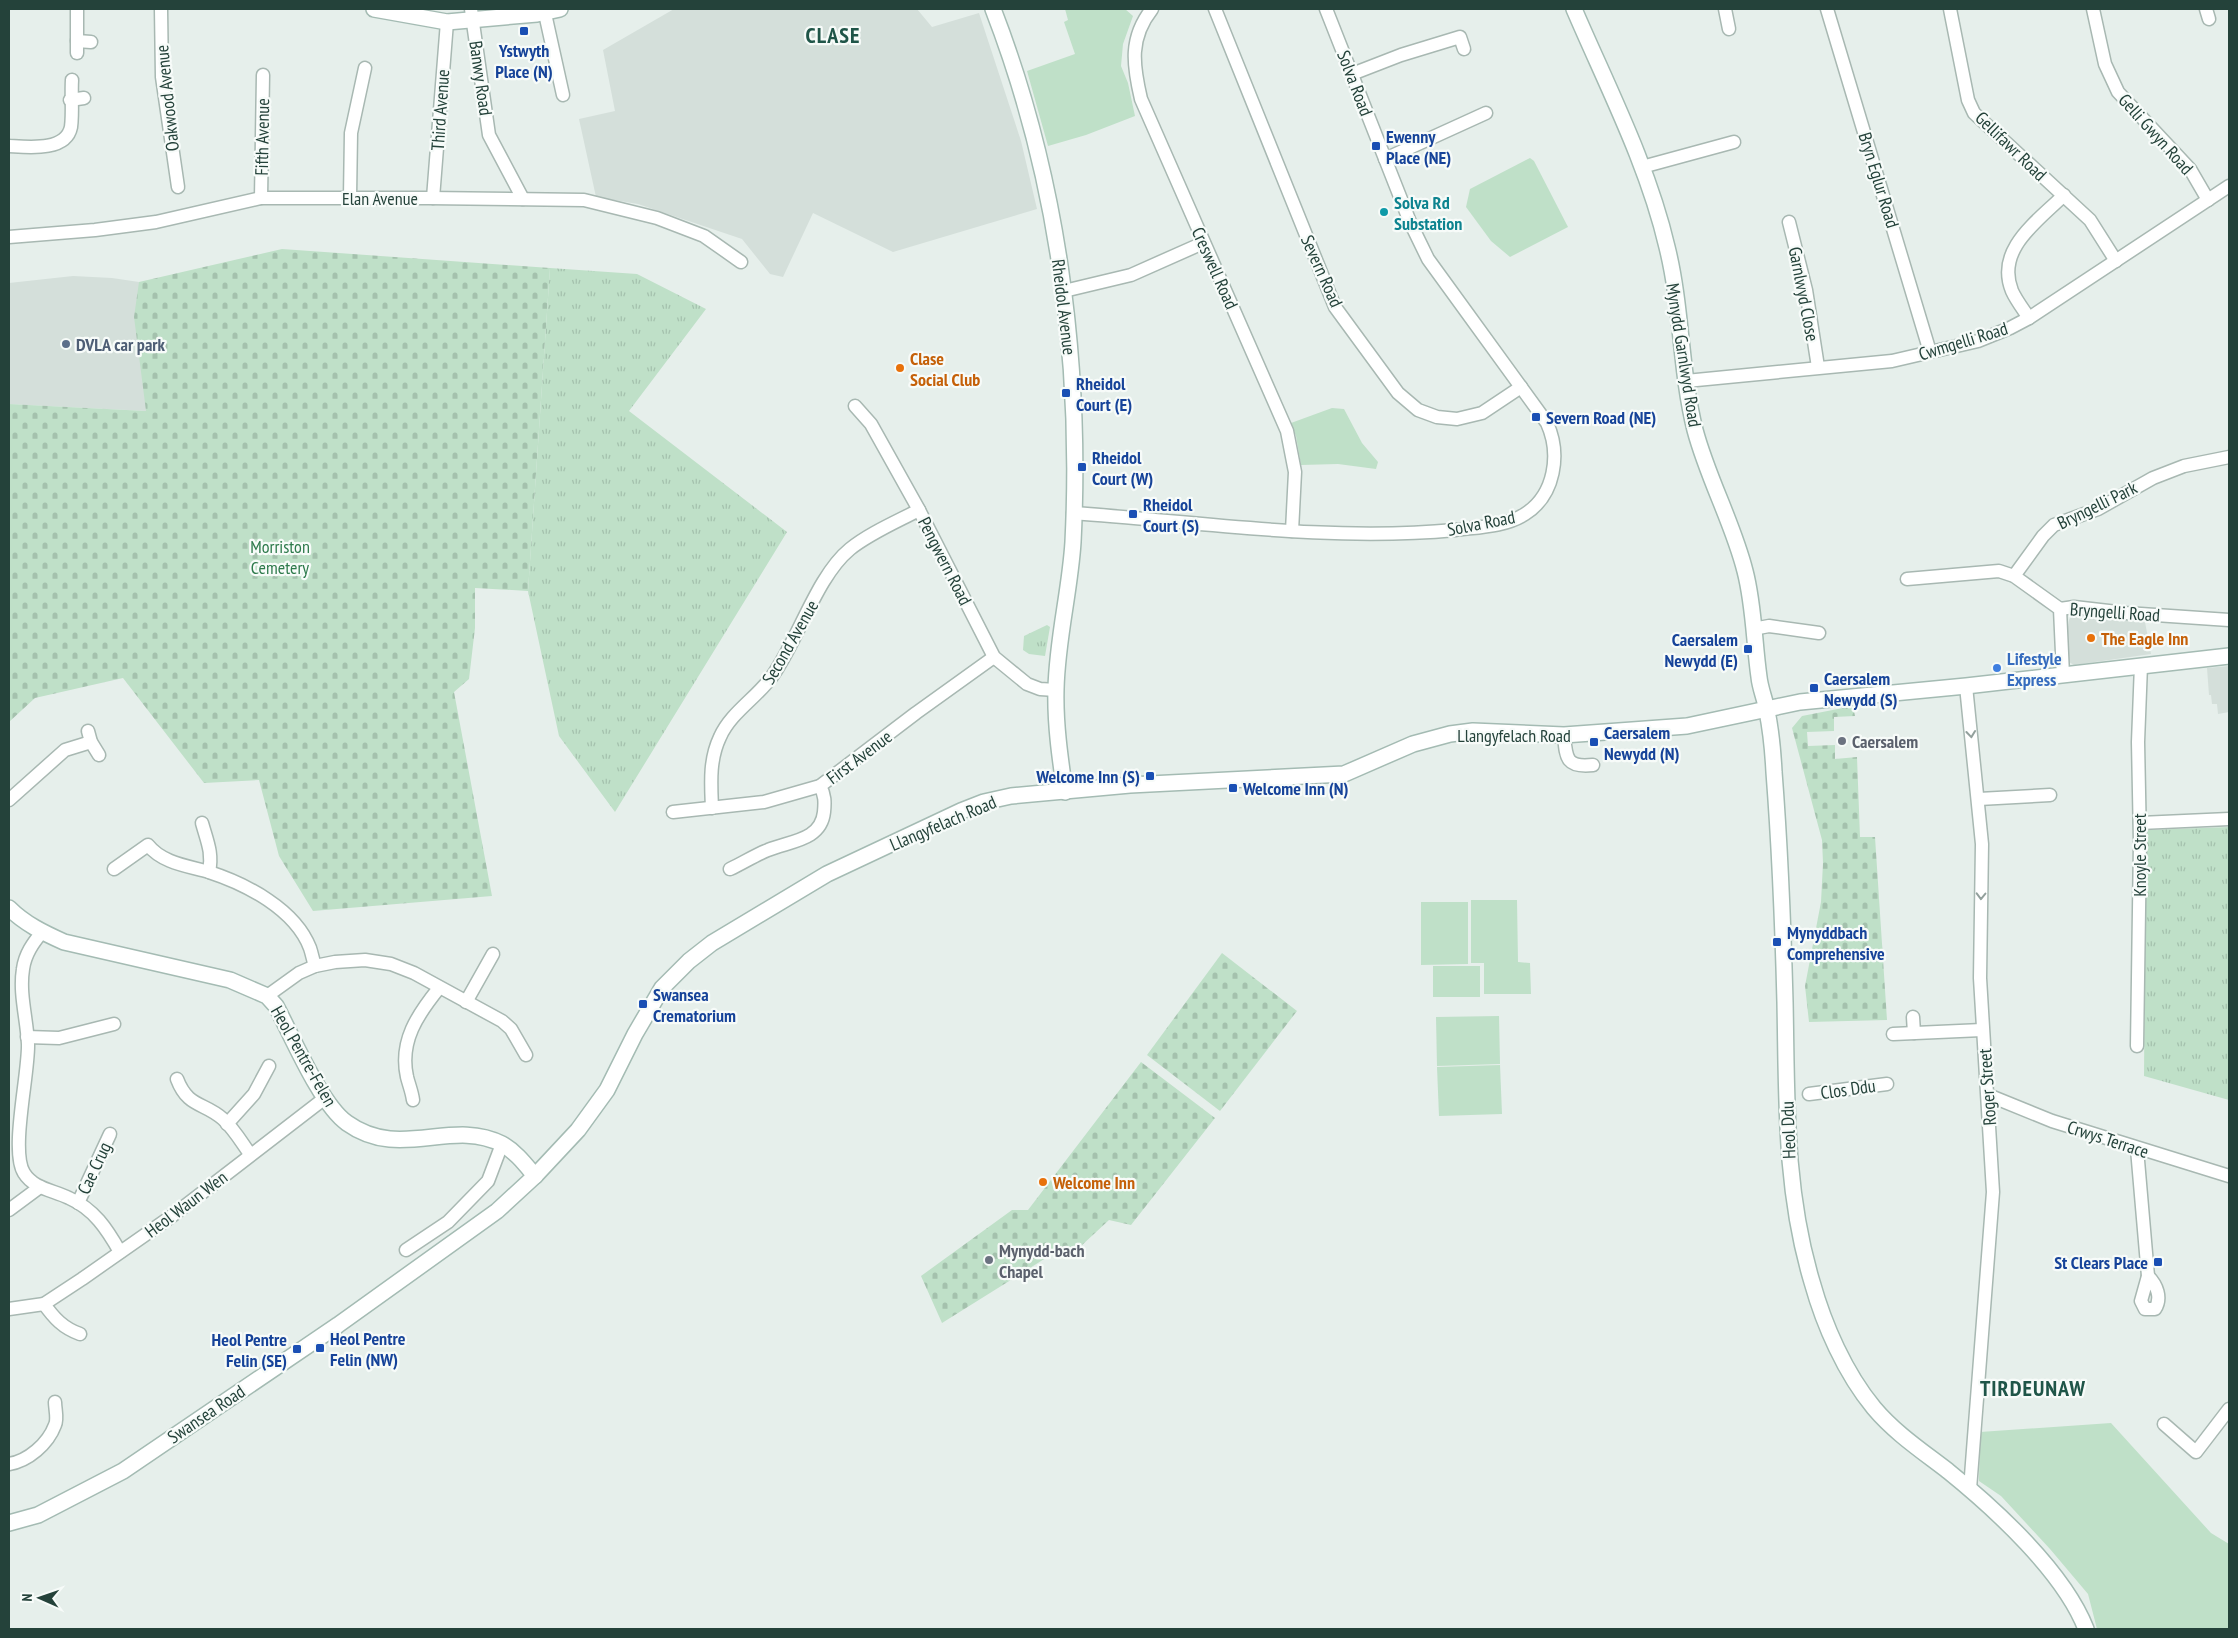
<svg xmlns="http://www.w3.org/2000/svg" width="2238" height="1638" viewBox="0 0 2238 1638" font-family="'PT Sans Narrow',sans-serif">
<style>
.built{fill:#d4dfda}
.grass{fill:#bfe0c8}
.cemetery{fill:url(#cemetery-stones)}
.park{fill:url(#park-tufts)}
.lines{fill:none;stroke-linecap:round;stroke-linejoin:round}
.street-casing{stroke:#a8b8b2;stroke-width:15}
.secondary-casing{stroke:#a4bbb3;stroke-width:18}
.street{stroke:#fff;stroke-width:12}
.secondary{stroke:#fff;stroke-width:15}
.oneway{stroke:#92a09c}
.transit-dot{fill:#1a4fb4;stroke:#f7fbf9;stroke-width:2}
.culture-dot{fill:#0f9aa8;stroke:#f7fbf9;stroke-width:2}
.service-dot{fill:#5c6f8a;stroke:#f7fbf9;stroke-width:2}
.food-dot{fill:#e8710a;stroke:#f7fbf9;stroke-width:2}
.shop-dot{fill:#3f7fe0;stroke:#f7fbf9;stroke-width:2}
.worship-dot{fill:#6b7280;stroke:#f7fbf9;stroke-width:2}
.labels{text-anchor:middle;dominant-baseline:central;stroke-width:4.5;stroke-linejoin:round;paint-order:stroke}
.transit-label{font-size:18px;font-weight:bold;fill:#164399;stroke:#f7fbf9;text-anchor:start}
.street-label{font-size:18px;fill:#24423a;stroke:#f7fbf9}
.culture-label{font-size:18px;font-weight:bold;fill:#0d838f;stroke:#f7fbf9;text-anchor:start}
.service-label{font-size:18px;font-weight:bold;fill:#4e5e75;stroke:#f7fbf9;text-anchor:start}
.food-label{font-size:18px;font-weight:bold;fill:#c56008;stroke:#f7fbf9;text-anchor:start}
.park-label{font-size:18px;fill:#2d7a4b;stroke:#f7fbf9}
.shop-label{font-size:18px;font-weight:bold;fill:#366cbe;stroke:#f7fbf9;text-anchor:start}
.worship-label{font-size:18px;font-weight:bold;fill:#5b616d;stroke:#f7fbf9;text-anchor:start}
.district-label{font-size:22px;font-weight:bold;letter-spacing:1px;fill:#1f5548;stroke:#f7fbf9}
</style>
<defs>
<pattern id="cemetery-stones" width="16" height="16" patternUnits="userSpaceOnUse" patternTransform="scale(1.25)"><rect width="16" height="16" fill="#bfe0c8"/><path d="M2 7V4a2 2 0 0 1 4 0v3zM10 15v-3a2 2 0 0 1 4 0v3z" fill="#a4c1ad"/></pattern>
<pattern id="park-tufts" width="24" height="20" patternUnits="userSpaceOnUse" patternTransform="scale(1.25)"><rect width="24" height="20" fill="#bfe0c8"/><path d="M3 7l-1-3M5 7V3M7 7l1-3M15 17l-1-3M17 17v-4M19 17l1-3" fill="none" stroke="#a4c1ad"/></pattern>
</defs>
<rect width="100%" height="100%" fill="#e6efeb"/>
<g class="built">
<path d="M674,9H917L932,27L979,13L1021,141L1037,209L893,252L813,213L783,277L770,274L742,239L638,204L596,197L579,119L615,111L603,50Z"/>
<path d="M73,276L112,278L139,282L147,411L9,404V283Z"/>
<path d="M2075,615L2145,622L2151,654L2074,665L2069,662L2066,640L2069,620L2071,616Z"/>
<path d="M2229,666V712L2218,714L2217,704H2212L2211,695H2209L2207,668Z"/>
</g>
<g class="grass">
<path d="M1065,9H1125L1133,16L1123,44L1121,66L1128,83L1135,116L1086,135L1048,146L1027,71L1075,54L1064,22L1068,20Z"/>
<path d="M1530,158L1534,161L1568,227L1510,257L1491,241L1466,207L1470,189Z"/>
<path d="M1332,408L1344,409L1362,443L1378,462L1376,469L1338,464L1301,465L1296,436L1291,423Z"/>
<path d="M1471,900H1517L1518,962L1530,963L1531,994H1484V963H1471Z"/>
<path d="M1421,902H1468V964L1421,965Z"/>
<rect x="1433" y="966" width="47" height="31"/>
<path d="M1499,1016L1500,1064L1437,1066L1436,1017Z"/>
<path d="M1500,1065L1502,1114L1439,1116L1437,1067Z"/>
<path d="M2111,1423L2211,1533L2229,1544V1629H2097L2088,1594L2050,1549L2001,1496L1979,1481L1980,1432Z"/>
</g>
<g class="cemetery">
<path d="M282,249L550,268L528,591L475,588V628L469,679L454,692L492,896L313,911L279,856L259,780L204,783L123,678L35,698L9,722V404L146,411L134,317L139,282Z"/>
<path d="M1853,706L1855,716L1834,717V731L1807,732L1808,746L1835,745V759L1857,757L1860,837H1875L1887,1020L1809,1022L1805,986L1821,902L1823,863L1822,840L1792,728L1802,716Z"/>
<path d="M1222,953L1297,1011L1220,1111L1147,1055Z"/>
<path d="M1141,1062L1215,1118L1131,1225L1109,1220L1081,1246L1057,1251L942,1323L921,1276L1012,1210H1028Z"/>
</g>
<g class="park">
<path d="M550,268L637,274L706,309L629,411L787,532L615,812L559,736L528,591Z"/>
<path d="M1047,625L1050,627L1045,656L1029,654L1023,650L1024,636Z"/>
<path d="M2229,827V1100L2144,1076L2146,830Z"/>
</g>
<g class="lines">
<defs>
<g id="street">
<path d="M161,9L162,77L178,187"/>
<path d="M471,9L489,135L523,199"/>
<path d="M544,9L563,95"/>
<path d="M1152,9C1129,38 1133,65 1141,99L1287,431L1295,472L1292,531"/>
<path d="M1215,9L1335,307L1398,393L1418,410L1437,417L1457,419L1482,413L1521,387"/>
<path d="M1725,9L1729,29"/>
<path d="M1827,9L1930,352"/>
<path d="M1950,9L1968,100L1974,113L2090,220L2116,261"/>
<path d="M2093,9L2105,64L2118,92L2190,169L2208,200"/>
<path d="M2206,9L2209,19"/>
<path d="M77,41L91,42"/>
<path d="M77,53V9"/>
<path d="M1352,74L1401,55L1460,37L1464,49"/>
<path d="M70,100L84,98"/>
<path d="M9,146C27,147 66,152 71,127C73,112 71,95 72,80"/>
<path d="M1385,159L1486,113"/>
<path d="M1642,167L1734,142"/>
<path d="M350,197L351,133L365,68"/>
<path d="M261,198L263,75"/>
<path d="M433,198L447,22"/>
<path d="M1789,222L1806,290L1818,367"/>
<path d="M9,237L95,230L156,222L261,198H428L584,200L657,218L704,236L741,262"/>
<path d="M1064,291L1131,275L1203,243"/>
<path d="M2029,318C2023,309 2016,300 2012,291C1995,249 2038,221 2064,195"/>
<path d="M1686,381L1892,361L1978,341L2010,328L2029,318L2229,186"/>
<path d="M855,406L871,424L919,510L994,657L1027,684L1040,689L1056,690"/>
<path d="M1073,513C1200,522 1328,542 1455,530C1477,527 1505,527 1525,514C1555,495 1561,454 1547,423L1428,259L1410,222L1326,9"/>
<path d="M2014,576L2043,536L2054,525L2098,509L2153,478L2184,466L2229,457"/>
<path d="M1907,579L1999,571L2014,576L2060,609L2063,675"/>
<path d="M2060,609L2074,607L2126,613L2229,620"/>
<path d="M1753,629L1769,626L1819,633"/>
<path d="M1966,686L1982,844L1980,978L1993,1192L1970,1489"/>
<path d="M88,731L91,742L99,755"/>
<path d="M1564,735C1566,758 1566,768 1593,765"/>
<path d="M1979,799L2050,795"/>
<path d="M9,800L65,750L91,742"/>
<path d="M712,808C711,784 709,760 720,737C731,712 758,697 773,675C799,638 817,576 850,549C870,533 896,522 919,510"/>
<path d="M673,812L764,802L820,786L916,713L994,657"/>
<path d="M202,823C207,841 213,853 209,872"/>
<path d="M2140,823L2229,819"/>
<path d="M114,869L148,845C162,863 188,866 209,872C246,884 295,909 310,948C312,954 313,960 315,966"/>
<path d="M730,869C743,863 755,855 768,850C789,841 821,841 824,812C825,802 825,795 820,786"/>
<path d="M42,932C33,943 25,954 23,969C19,994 27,1019 28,1044C29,1073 10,1151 24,1173C34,1189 53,1190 69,1198C94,1209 107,1229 120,1252"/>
<path d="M267,996L299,973L315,966L335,962L365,960L391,964L414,973L502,1021L511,1029L526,1055"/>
<path d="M466,1002L493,954"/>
<path d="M1913,1017L1914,1033"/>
<path d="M1893,1034L1982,1030"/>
<path d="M27,1037L59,1038L114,1024"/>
<path d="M2137,1046L2140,842L2138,742L2141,665"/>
<path d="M177,1079C188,1108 204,1102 223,1119C234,1129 242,1143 250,1154"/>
<path d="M1809,1094L1887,1084"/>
<path d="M1988,1095L2052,1121L2229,1176"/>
<path d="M413,1100C412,1092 409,1085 407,1077C399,1041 418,1014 439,988"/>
<path d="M227,1124L254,1094L269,1066"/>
<path d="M2137,1149L2148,1276"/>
<path d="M78,1203L110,1134"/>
<path d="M9,1210L40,1187"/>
<path d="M406,1250L448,1222L488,1181L502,1144"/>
<path d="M2148,1276C2157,1285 2162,1298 2155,1309H2145L2141,1301Z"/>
<path d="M44,1304C54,1318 63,1328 80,1334"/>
<path d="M9,1309L44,1304L82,1279L172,1216L325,1098"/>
<path d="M2164,1424L2196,1452L2229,1409"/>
<path d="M9,1464C28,1461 48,1444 55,1425C58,1419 55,1409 55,1402"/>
</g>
<g id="secondary">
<path d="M374,9L447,22L537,14L560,9"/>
<path d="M993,9C1058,177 1082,362 1073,542C1070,591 1057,639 1056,689C1055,723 1060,758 1065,792"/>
<path d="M1574,9C1607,86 1648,165 1667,247C1682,307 1680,370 1695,430C1708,479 1733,523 1745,571C1754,605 1754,642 1759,677C1760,688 1765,699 1767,711C1771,731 1773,752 1774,772C1780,849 1783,925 1785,1002C1787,1097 1784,1189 1812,1282C1824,1325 1845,1373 1874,1408C1895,1433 1922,1451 1948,1471C1995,1509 2064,1572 2086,1629"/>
<path d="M9,908C25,924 44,933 64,942L230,980L267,996L276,1006C292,1036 321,1105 347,1123C400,1161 451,1118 502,1144C516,1152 525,1164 535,1176"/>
<path d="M9,1523L38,1515L123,1471L338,1325L497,1211L535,1176L578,1130L607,1090L635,1034L662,988L689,961L712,943L827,874L961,811L984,802L1011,796L1130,785L1344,774L1413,744L1450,734L1473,731L1564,735L1687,726L1800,702L1966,686L2229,656"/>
</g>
</defs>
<use href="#street" class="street-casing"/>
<use href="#secondary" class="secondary-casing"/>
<use href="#street" class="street"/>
<use href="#secondary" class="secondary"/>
</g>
<defs><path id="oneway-chevron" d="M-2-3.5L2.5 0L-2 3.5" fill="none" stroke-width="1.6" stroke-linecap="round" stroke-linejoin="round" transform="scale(1.25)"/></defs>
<g class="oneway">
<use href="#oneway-chevron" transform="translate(1971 734) rotate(84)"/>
<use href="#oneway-chevron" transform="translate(1981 896) rotate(91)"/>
</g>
<g class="transit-dot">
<rect x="519" y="26" width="10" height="10" rx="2.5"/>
<rect x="1371" y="141" width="10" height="10" rx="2.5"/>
<rect x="1061" y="388" width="10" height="10" rx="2.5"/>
<rect x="1531" y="412" width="10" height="10" rx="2.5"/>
<rect x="1077" y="462" width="10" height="10" rx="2.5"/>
<rect x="1128" y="509" width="10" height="10" rx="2.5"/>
<rect x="1743" y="644" width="10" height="10" rx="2.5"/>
<rect x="1809" y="683" width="10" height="10" rx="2.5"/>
<rect x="1589" y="737" width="10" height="10" rx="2.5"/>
<rect x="1145" y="771" width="10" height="10" rx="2.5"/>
<rect x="1228" y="783" width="10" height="10" rx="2.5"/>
<rect x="1772" y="937" width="10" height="10" rx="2.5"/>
<rect x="638" y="999" width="10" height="10" rx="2.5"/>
<rect x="2153" y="1257" width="10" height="10" rx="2.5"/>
<rect x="315" y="1343" width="10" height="10" rx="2.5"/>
<rect x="292" y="1344" width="10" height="10" rx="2.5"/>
</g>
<circle class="culture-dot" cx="1384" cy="212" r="5"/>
<circle class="service-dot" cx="66" cy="344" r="5"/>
<g class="food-dot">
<circle cx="900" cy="368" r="5"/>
<circle cx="2091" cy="638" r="5"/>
<circle cx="1043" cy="1182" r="5"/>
</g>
<circle class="shop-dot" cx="1997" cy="668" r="5"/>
<g class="worship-dot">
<circle cx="1842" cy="741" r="5"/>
<circle cx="989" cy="1260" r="5"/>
</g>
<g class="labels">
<g class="transit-label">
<text x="524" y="50" text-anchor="middle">Ystwyth<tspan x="524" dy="21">Place (N)</tspan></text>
<text x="1386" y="136">Ewenny<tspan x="1386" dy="21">Place (NE)</tspan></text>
<text x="1076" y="383">Rheidol<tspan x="1076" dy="21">Court (E)</tspan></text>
<text x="1546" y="417">Severn Road (NE)</text>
<text x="1092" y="457">Rheidol<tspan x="1092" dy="21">Court (W)</tspan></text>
<text x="1143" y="504">Rheidol<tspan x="1143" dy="21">Court (S)</tspan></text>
<text x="1738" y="639" text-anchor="end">Caersalem<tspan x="1738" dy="21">Newydd (E)</tspan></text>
<text x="1824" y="678">Caersalem<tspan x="1824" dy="21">Newydd (S)</tspan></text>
<text x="1604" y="732">Caersalem<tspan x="1604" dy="21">Newydd (N)</tspan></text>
<text x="1140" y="776" text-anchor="end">Welcome Inn (S)</text>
<text x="1243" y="788">Welcome Inn (N)</text>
<text x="1787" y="932">Mynyddbach<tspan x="1787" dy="21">Comprehensive</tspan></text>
<text x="653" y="994">Swansea<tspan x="653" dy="21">Crematorium</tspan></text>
<text x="2148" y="1262" text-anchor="end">St Clears Place</text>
<text x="330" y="1338">Heol Pentre<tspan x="330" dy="21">Felin (NW)</tspan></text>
<text x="287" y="1339" text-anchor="end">Heol Pentre<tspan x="287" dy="21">Felin (SE)</tspan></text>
</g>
<g class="street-label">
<text transform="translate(481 78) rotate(82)">Banwy Road</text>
<text transform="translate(1355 83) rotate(69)">Solva Road</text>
<text transform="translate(167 98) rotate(-96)">Oakwood Avenue</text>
<text transform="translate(440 110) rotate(-86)">Third Avenue</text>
<text transform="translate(2156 134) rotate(48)">Gelli Gwyn Road</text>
<text transform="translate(262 137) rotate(-89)">Fifth Avenue</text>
<text transform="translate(2011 146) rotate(44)">Gellifawr Road</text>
<text transform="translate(1879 180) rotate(73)">Bryn Eglur Road</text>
<text x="380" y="198">Elan Avenue</text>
<text transform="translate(1215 268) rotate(66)">Creswell Road</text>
<text transform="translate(1322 271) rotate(66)">Severn Road</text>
<text transform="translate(1804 294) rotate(79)">Garnlwyd Close</text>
<text transform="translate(1064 307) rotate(83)">Rheidol Avenue</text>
<text transform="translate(1963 341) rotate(-17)">Cwmgelli Road</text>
<text transform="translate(1684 355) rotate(81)">Mynydd Garnlwyd Road</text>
<text transform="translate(2097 505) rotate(-26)">Bryngelli Park</text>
<text transform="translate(1481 523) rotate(-11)">Solva Road</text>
<text transform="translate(945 561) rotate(63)">Pengwern Road</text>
<text transform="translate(2115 612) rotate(4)">Bryngelli Road</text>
<text transform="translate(790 642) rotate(-60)">Second Avenue</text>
<text x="1514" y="735">Llangyfelach Road</text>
<text transform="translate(859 757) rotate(-37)">First Avenue</text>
<text transform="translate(943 823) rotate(-23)">Llangyfelach Road</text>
<text transform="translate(2139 855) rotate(-90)">Knoyle Street</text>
<text transform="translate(304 1056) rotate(60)">Heol Pentre-Felen</text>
<text transform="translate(1987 1087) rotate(-94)">Roger Street</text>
<text transform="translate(1848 1089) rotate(-8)">Clos Ddu</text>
<text transform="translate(1788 1130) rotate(-92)">Heol Ddu</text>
<text transform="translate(2108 1139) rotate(18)">Crwys Terrace</text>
<text transform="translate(94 1168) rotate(-65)">Cae Crug</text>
<text transform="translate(186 1204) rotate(-37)">Heol Waun Wen</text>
<text transform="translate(206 1414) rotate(-34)">Swansea Road</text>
</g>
<g class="culture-label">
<text x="1394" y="202">Solva Rd<tspan x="1394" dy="21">Substation</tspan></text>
</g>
<g class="service-label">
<text x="76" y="344">DVLA car park</text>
</g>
<g class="food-label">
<text x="910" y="358">Clase<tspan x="910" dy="21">Social Club</tspan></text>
<text x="2101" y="638">The Eagle Inn</text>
<text x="1053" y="1182">Welcome Inn</text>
</g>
<g class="park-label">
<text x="280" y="546">Morriston<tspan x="280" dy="21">Cemetery</tspan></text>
</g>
<g class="shop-label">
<text x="2007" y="658">Lifestyle<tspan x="2007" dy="21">Express</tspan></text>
</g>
<g class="worship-label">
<text x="1852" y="741">Caersalem</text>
<text x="999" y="1250">Mynydd-bach<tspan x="999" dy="21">Chapel</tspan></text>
</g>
<g class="district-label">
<text x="833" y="35">CLASE</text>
<text x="2033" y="1388">TIRDEUNAW</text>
</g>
</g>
<rect width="2238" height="1638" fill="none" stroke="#24423a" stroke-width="20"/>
<g transform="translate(40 1598) rotate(272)" stroke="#f7fbf9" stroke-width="4" paint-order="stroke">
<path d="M0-4L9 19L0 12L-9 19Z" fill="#24423a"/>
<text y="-8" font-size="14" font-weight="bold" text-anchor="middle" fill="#24423a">N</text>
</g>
</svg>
